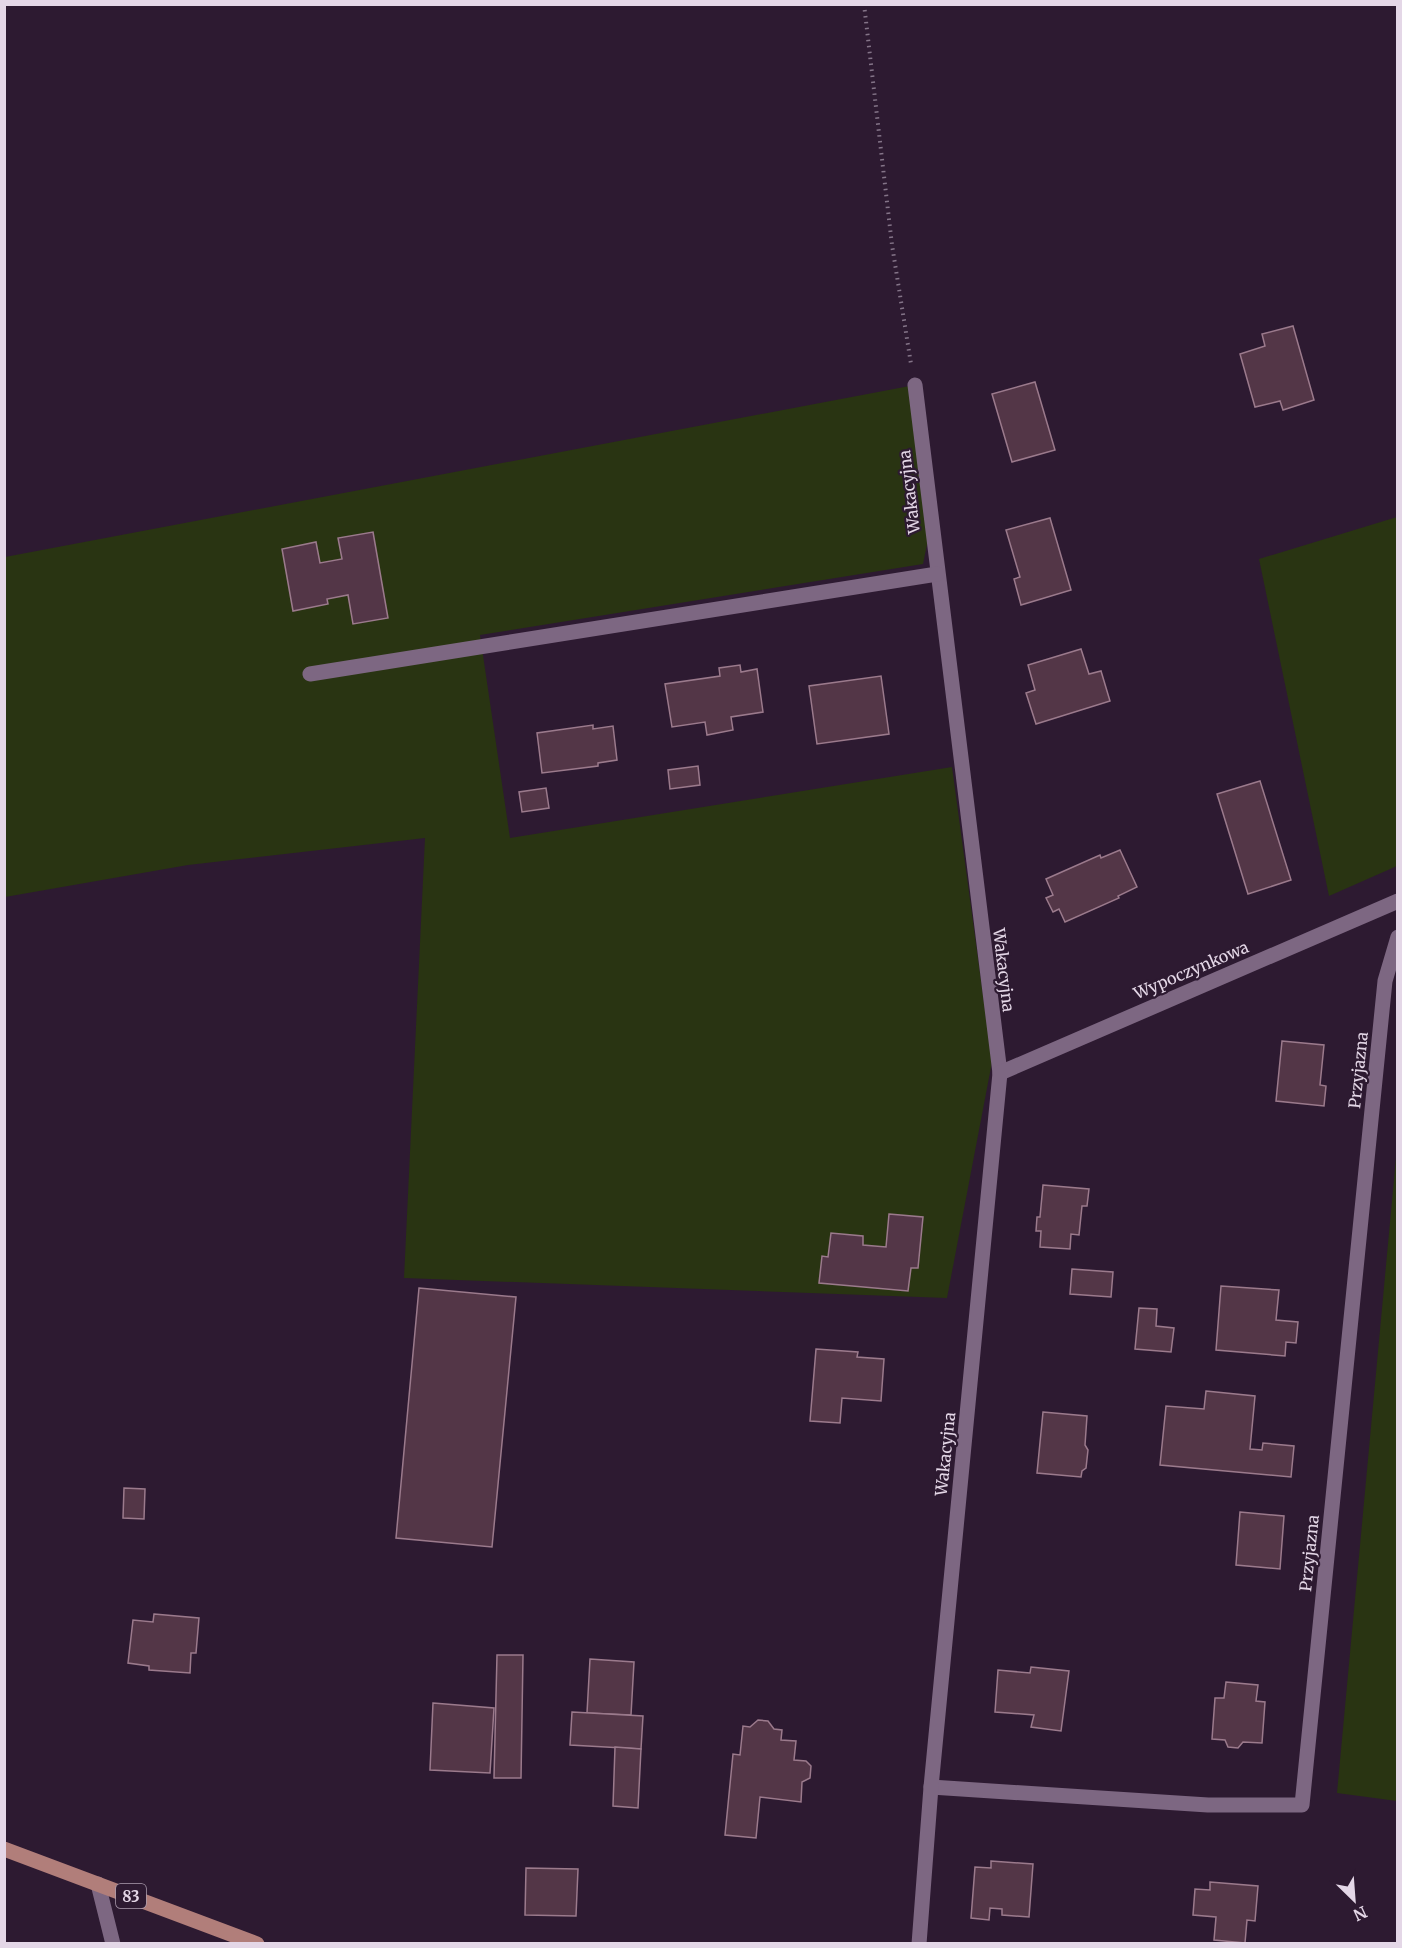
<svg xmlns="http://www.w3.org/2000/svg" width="1402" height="1948" viewBox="0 0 1402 1948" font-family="Merriweather,serif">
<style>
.green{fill:#293412}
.building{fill:#533647;stroke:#9b7a8c;stroke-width:1.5}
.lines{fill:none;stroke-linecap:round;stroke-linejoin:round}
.path{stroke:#847488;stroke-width:4;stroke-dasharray:1.5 4.5;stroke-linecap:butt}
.service{stroke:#7d6782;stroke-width:15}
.minor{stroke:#7d6782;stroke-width:15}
.primary{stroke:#b17e7a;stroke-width:15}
.labels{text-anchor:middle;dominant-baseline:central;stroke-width:4.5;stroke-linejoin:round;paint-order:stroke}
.shield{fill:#2d1a31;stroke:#ad9eb0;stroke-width:1.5}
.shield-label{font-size:15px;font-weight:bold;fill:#e4d7e7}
.street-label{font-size:16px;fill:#e4d7e7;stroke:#2d1a31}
</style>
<rect width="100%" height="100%" fill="#2d1a31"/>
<g class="green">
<path d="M915,385L933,515L923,564L480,635L510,838L952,767L992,1062L947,1298L404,1278L425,838L188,865L5,897V557Z"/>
<path d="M1397,517V866L1329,896L1259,559Z"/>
<path d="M1397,1147L1398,1801H1397L1337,1793Z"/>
</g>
<g class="building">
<path d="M1293,326L1314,400L1283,410L1280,401L1255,407L1240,354L1265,346L1262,334Z"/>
<path d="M1035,382L1055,450L1012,462L992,394Z"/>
<path d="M1050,518L1071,590L1021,605L1014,579L1020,577L1006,530Z"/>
<path d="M373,532L388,618L353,624L348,595L327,599L328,604L293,611L282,549L316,542L320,563L342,559L338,538Z"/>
<path d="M1081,649L1089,674L1101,671L1110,701L1036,724L1026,693L1035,690L1028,665Z"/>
<path d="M740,665L741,672L757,669L763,712L731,717L733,730L707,735L705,722L672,727L665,684L720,676L719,668Z"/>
<path d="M881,676L889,734L817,744L809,686Z"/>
<path d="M593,725V729L613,726L617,760L598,763V766L542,773L537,733Z"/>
<path d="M698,766L700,785L670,789L668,770Z"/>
<path d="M1260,781L1291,880L1248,894L1217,794Z"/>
<path d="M546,788L549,808L522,812L519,792Z"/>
<path d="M1120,850L1137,887L1118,896L1119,898L1065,922L1059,909L1053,912L1046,898L1053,895L1046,879L1100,855L1101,858Z"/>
<path d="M1282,1041L1324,1045L1320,1085L1326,1086L1324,1106L1276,1101Z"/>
<path d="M1043,1185L1089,1189L1087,1206H1082L1079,1235L1071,1234L1070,1249L1040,1247L1041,1231H1036L1037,1217H1040Z"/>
<path d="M889,1214L923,1217L918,1268H911L908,1291L819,1283L822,1256L828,1257L831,1233L863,1236V1245L886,1247Z"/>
<path d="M1072,1269L1113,1272L1111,1297L1070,1294Z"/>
<path d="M1221,1286L1279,1290L1276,1320L1298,1322L1296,1343L1286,1342L1285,1356L1216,1350Z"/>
<path d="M419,1288L516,1297L492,1547L396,1538Z"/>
<path d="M1139,1308L1157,1309L1156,1326L1174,1328L1171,1352L1135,1349Z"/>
<path d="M816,1349L858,1352L857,1357L884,1359L881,1401L842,1398L840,1423L810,1421Z"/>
<path d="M1206,1391L1255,1396L1250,1449L1262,1450L1263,1443L1294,1446L1291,1477L1160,1465L1166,1406L1204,1409Z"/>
<path d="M1043,1412L1087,1416L1085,1445L1088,1450L1086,1468L1082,1471L1081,1477L1037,1473Z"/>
<path d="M124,1488L145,1489L144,1519L123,1518Z"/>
<path d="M1240,1512L1284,1516L1280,1569L1236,1565Z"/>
<path d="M154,1614L199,1618L196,1653H191L190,1673L149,1670V1666L128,1663L133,1620L153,1622Z"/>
<path d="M497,1655H523L521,1778H494Z"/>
<path d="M590,1659L634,1662L631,1715L587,1713Z"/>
<path d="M1031,1667L1069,1671L1061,1731L1031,1727L1034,1715L995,1712L998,1670L1030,1673Z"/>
<path d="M1226,1682L1258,1685L1256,1701L1265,1702L1262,1743L1243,1742L1238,1748L1228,1747L1225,1740L1212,1739L1215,1698H1224Z"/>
<path d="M433,1703L494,1708L490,1773L430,1770Z"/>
<path d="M572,1712L643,1716L641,1749L570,1745Z"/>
<path d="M758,1720L768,1721L774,1729L782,1730L781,1740L796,1741L794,1760L806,1761L811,1766L810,1778L802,1782L801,1802L760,1797L756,1838L725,1835L733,1754L740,1755L743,1726L750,1727Z"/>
<path d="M615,1747L641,1749L638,1808L613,1806Z"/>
<path d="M991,1861L1033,1864L1029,1917L1002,1915V1909L990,1908L989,1920L971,1918L975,1867L991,1868Z"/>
<path d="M526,1868L578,1869L576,1916L525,1915Z"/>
<path d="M1210,1882L1258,1886L1255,1921L1247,1920L1245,1943L1214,1940L1216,1917L1193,1915L1195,1889L1210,1890Z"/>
</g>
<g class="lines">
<path class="path" d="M864,4L892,245L911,364"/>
<g class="service">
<path d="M915,385L1000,1073"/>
<path d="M310,674L937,574"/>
</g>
<g class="minor">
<path d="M931,1787L1208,1805H1302L1385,981L1398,937"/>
<path d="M98,1884L113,1944"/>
<path d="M919,1944L931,1787L1000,1073L1398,901"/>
</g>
<path class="primary" d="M4,1849L257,1944"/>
</g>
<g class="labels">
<rect class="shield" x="116" y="1884" width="30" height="24" rx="4.5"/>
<g class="shield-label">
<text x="131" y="1896">83</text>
</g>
<g class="street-label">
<text transform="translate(909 492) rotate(-97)">Wakacyjna</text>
<text transform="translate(1004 970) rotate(83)">Wakacyjna</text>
<text transform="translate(1191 970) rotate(-23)">Wypoczynkowa</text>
<text transform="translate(1358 1070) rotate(-84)">Przyjazna</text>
<text transform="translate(945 1454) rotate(-84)">Wakacyjna</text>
<text transform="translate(1309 1553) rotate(-84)">Przyjazna</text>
</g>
</g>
<rect width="1402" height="1948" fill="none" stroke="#e4d7e7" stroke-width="12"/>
<g transform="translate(1354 1900) rotate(155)" stroke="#2d1a31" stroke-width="4.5" paint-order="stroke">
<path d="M0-4.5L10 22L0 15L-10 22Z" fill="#e4d7e7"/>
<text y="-9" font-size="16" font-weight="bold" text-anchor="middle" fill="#e4d7e7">N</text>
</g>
</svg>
